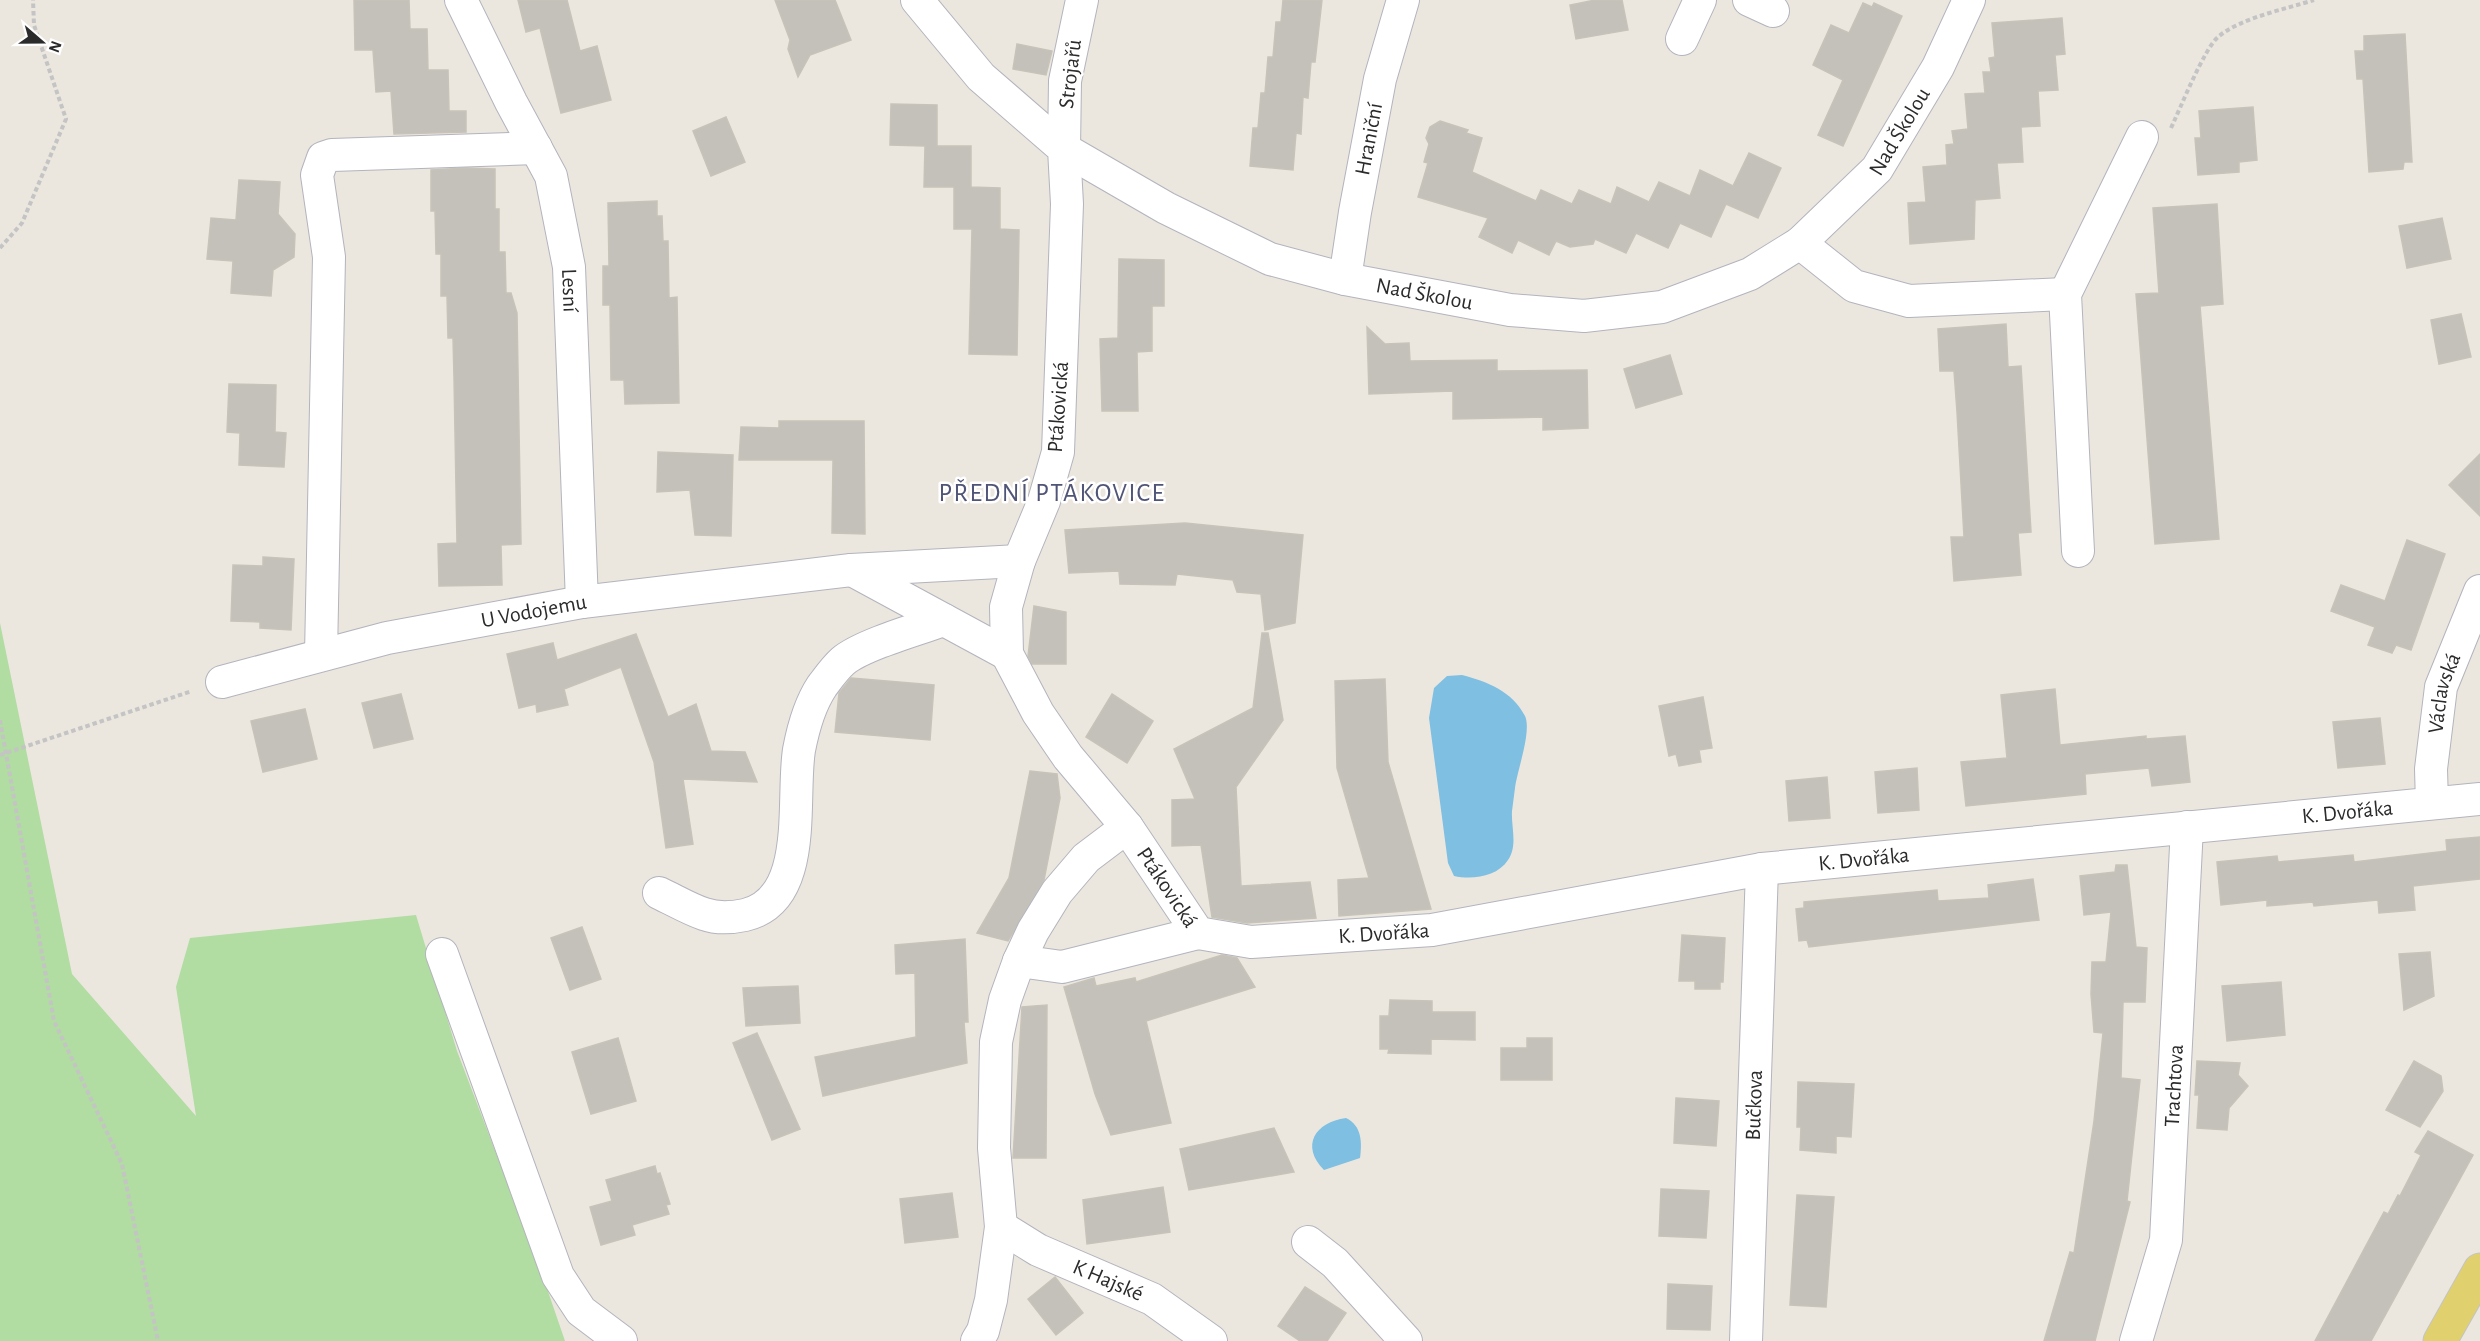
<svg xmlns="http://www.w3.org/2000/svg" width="2480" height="1341" viewBox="0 0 2480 1341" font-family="'Alegreya Sans',sans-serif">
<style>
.green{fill:#b1dca2}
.water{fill:#7ebfe2}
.building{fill:#c4c1ba;stroke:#c7c3b9;stroke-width:1.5}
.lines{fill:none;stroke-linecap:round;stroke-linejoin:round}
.minor-casing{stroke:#b3b4bd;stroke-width:34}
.major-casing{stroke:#c4c4c4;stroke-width:35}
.path{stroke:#c4c4c4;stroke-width:4;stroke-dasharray:4.5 3;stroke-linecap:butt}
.minor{stroke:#fff;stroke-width:32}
.major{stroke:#e1d06e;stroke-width:33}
.labels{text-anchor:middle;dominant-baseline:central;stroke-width:5;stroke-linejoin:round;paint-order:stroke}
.street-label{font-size:22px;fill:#2b2b2b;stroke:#fff}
.quarter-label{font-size:26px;letter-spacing:1.5px;fill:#505477;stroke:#fff}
</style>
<rect width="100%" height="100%" fill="#ebe7df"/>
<path class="green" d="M0,623L72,974L196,1116L176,987L190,938L416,915L457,1051L542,1274L565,1341H0Z"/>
<g class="water">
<path d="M1462,675C1488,682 1512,691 1525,716C1532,731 1517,771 1515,788C1514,796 1513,803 1512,811C1511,827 1518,846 1508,860C1497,877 1472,880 1454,876L1448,863L1429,718L1434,688L1447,676Z"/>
<path d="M1346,1118C1362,1126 1362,1142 1360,1158L1324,1170C1300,1146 1315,1122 1346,1118Z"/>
</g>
<g class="building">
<path d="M354,0H409L410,29H427L428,70H448L449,111H466V132L394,134L391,91L376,92L373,50H355Z"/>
<path d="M518,0H567L580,51L597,46L611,100L561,113L540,28L526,32Z"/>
<path d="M775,0H835L851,40L810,55L798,77L788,49L790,40Z"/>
<path d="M1283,0H1322L1315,62H1311L1308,98L1303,97L1301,134L1296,133L1293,170L1250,166L1253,128H1258L1261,93H1265L1268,57H1273L1276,22H1281Z"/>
<path d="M1595,0H1622L1628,30L1576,39L1570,5Z"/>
<path d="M1863,3L1872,7L1874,3L1902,16L1843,146L1818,135L1843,80L1813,65L1831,25L1849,33Z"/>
<path d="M2062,18L2065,54L2055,55L2058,90L2038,91L2040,126L2021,127L2023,162L1997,163L2000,198L1975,200L1974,239L1910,244L1908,203L1926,202L1923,167L1947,165L1946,145L1954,144L1952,131L1968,129L1965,94L1985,93L1983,72H1991L1989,58L1995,57L1992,23Z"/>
<path d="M2405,34L2412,162H2404L2403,169L2369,172L2363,79H2357L2355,51H2364V36Z"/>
<path d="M1017,44L1052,51L1046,75L1013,69Z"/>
<path d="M891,104L937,105V146H971V187L1000,188V229L1019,230L1017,355L969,354L972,229H954V187H924L925,146L890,145Z"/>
<path d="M2253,107L2257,160L2239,162V172L2198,175L2195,138H2201L2199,111Z"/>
<path d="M726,117L745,162L711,176L693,131Z"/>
<path d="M1440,121L1468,130L1466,133L1482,138L1472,172L1536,201L1541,190L1572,204L1579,190L1611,204L1617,187L1649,202L1659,182L1690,196L1700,170L1733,186L1749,153L1781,168L1758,218L1726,204L1711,237L1680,223L1668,248L1636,233L1626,253L1595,239L1593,244L1570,247L1556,241L1549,255L1518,240L1512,253L1479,237L1488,218L1418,197L1428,163L1424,162L1429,144L1426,138L1430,127Z"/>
<path d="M466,168L495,169V209H499V252H505L506,293H511L517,313L521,544L501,545L502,585L439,586L438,544L457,543L454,378L453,338H448L447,296H441V254H436L435,211H431V170Z"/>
<path d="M239,180L280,182L278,214L295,234L294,257L273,270L271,296L231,293L233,261L207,259L211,218L236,220Z"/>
<path d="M657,201V216H662L663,241H668L669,298L677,297L679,403L625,404L624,380H611L610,305H603V266H609L608,203Z"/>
<path d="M2217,204L2223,304L2200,306L2219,539L2155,544L2136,294L2159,293L2153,208Z"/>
<path d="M2442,218L2451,259L2407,268L2399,226Z"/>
<path d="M1119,259L1164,260V306H1152V351L1137,352L1138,411H1102L1100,339L1118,338Z"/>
<path d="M2461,314L2471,357L2439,364L2431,320Z"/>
<path d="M2006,324L2008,367L2021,366L2031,532L2018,533L2021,575L1954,581L1951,537H1964L1957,412L1954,371H1940L1938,329Z"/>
<path d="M1367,327L1385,344L1409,343L1410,361L1497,360V371L1587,370L1588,428L1543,430V417L1453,419V391L1369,394Z"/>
<path d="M1670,355L1682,394L1636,408L1624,369Z"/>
<path d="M229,384L276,385L275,432L286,433L284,467L239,465L240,433L227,432Z"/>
<path d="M779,421H864L865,534L832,533L833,460H739L741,427L779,428Z"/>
<path d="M658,452L733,455L731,536L695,535L690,490L657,492Z"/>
<path d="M2480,454V516L2449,485Z"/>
<path d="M1185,523L1303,535L1295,623L1265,630L1261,594L1237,592L1233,580L1177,574L1175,585L1120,584L1119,571L1069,573L1065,530Z"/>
<path d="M2407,540L2445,554L2411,650L2396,645L2392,653L2368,645L2375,627L2331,611L2341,585L2385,601Z"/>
<path d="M263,557L294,559L291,630L260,628V622L231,621L233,565L263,566Z"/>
<path d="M1034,606L1066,612V664H1032L1028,656Z"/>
<path d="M1262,633H1268L1283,720L1236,787L1241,886L1310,882L1316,918L1247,923L1212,917L1201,845L1172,846V800L1195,799L1174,749L1253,708Z"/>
<path d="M636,634L668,717L696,704L711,751L745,752L757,782L683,779L693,844L666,848L654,762L621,667L564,689L568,705L537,712L536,704L519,708L507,654L553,643L557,660Z"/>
<path d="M851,678L934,685L930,740L835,732L839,693Z"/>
<path d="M1385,679L1388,762L1431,909L1339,916L1338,880L1369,878L1337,768L1335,681Z"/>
<path d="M2055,689L2060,745L2146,736V739L2185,736L2190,782L2152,786L2149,768L2085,774L2086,794L1966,806L1961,762L2007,758L2001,695Z"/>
<path d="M401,694L413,739L374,748L362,703Z"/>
<path d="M1112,694L1153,721L1127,763L1086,737Z"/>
<path d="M1703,697L1712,748L1699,750L1701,762L1679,766L1676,754L1669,756L1659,706Z"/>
<path d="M305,709L317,759L263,772L251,721Z"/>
<path d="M2380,718L2385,764L2338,768L2333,722Z"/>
<path d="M1917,768L1919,810L1878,813L1875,772Z"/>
<path d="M1030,771L1057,774L1060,798L1044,880L1008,941L977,933L1009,878Z"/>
<path d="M1827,777L1830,818L1789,821L1786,781Z"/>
<path d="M2480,837V879L2413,886L2415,910L2379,913L2378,900L2314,906L2313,902L2267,906V900L2221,905L2217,862L2277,856L2278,862L2353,855L2354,862L2447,851L2446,840Z"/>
<path d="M2116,865H2127L2136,947L2147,948L2145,1002H2123L2121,1078L2140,1080L2127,1201L2130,1202L2095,1341H2044L2070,1252L2074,1253L2094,1121L2103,1033L2094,1032L2091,994L2092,962H2106L2111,912L2084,915L2080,876L2115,872Z"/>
<path d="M2033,879L2039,920L1809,947L1807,940L1799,941L1796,909L1804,908V902L1937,890L1938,901L1989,898L1988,885Z"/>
<path d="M582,927L601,979L570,990L551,938Z"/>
<path d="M1682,935L1725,938L1723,982H1720V989H1695V981H1679Z"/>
<path d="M965,939L968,1022H964L967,1063L823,1096L815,1057L916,1037L915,973L896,974L895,945Z"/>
<path d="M2430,952L2434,996L2404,1010L2399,954Z"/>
<path d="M1222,955L1237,958L1255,987L1146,1021L1171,1123L1111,1135L1095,1094L1064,987L1094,978L1096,986L1135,978L1136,982Z"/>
<path d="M2281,982L2285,1035L2227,1041L2222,986Z"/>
<path d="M798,986L800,1023L746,1026L743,988Z"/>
<path d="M1390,1000L1432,1001V1012H1475V1040L1431,1039V1054L1388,1053L1389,1049H1380V1016H1389Z"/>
<path d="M1047,1005L1046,1158H1013L1022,1007Z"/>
<path d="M757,1033L800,1129L772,1140L733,1043Z"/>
<path d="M618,1038L636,1101L591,1114L572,1052Z"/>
<path d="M1527,1038H1552V1080H1501V1048H1527Z"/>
<path d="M2197,1061L2240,1063L2238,1075L2248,1086L2229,1108L2227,1130L2197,1128L2199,1095H2195Z"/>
<path d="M2414,1061L2441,1076L2443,1091L2420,1127L2386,1110Z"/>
<path d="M1798,1082L1854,1084L1851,1137L1836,1136V1153L1800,1150L1801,1127H1797Z"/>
<path d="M1676,1098L1719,1101L1716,1146L1674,1143Z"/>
<path d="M1274,1128L1294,1172L1189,1190L1180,1149Z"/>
<path d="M2428,1131L2473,1155L2371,1341H2315L2384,1212L2388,1214L2398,1195L2400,1196L2421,1155L2415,1152Z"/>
<path d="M655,1166L657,1174L660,1173L670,1204L666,1205L669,1214L632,1225L635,1235L601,1245L590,1207L612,1201L606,1180Z"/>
<path d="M1163,1187L1170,1232L1087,1244L1083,1200Z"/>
<path d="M1661,1189L1709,1191L1706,1238L1659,1236Z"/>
<path d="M952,1193L958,1237L905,1243L900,1199Z"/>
<path d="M1797,1195L1834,1197L1826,1307L1790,1305Z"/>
<path d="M1055,1277L1083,1313L1056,1335L1028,1299Z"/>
<path d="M1668,1284L1712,1286L1710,1330L1667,1329Z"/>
<path d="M1305,1287L1346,1313L1327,1341H1300L1278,1326Z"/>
</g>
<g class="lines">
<defs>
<g id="minor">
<path id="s1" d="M461,0L511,102L551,176L569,267L582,602"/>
<path id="s2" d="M917,0L981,77L1064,149L1067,204L1058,452L1044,501L1019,561L1006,607L1007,654L1038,713L1068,757L1127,827L1198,933L1251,942L1432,930L1762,869L2480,799"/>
<path id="s3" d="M1082,0L1065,81L1064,149L1166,208L1270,259L1345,279L1510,310L1584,316L1662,307L1750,274L1800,243L1877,169L1938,67L1969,0"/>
<path d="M1749,0L1773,11"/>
<path d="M1682,39L1700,0"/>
<path d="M1800,243L1854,286L1909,301L2065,294"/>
<path id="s4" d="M1345,279L1355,212L1380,79L1403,0"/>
<path d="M2078,551L2065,294L2142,137"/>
<path d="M852,570L1007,654"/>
<path d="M321,655L329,257L317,175L323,158L332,155L536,148"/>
<path id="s5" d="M222,682L387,638L582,602L851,570L1019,561"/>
<path id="s6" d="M2432,803L2431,769L2441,687L2480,591"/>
<path d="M659,893C674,900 689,909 704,914C718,919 731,918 745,915C810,900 791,799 799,750C803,729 810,704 822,686C828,678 835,668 843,661C862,645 918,629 944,620"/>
<path d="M442,954L558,1276L581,1311L621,1341"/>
<path d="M1019,961L1062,967L1198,933"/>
<path id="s7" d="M1001,1227L1038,1250L1152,1299L1211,1341"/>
<path d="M1308,1242L1335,1263L1406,1341"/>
<path d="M977,1341L983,1331L991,1300L1001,1227L994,1148L996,1042L1005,1000L1019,961L1033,931L1057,892L1086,858L1127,827"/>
<path id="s8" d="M1746,1341L1762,869"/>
<path id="s9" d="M2136,1341L2166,1240L2187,827"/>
</g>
<path id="major" d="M2440,1341L2480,1270"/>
</defs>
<use href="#minor" class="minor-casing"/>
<use href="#major" class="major-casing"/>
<g class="path">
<path d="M2171,128C2180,109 2204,49 2218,37C2240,18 2286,9 2314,0"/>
<path d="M0,248L22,223L66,119L34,25L33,0"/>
<path d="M0,720L54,1021L122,1164L158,1341"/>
<path d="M0,755L192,691"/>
</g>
<use href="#minor" class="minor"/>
<use href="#major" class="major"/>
</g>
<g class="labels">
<g class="street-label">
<text transform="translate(1070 74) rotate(-83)">Strojařů</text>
<text stroke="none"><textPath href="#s3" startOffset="1086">Nad Školou</textPath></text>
<text stroke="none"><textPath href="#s4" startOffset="142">Hraniční</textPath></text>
<text stroke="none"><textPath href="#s1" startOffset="314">Lesní</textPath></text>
<text stroke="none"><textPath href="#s3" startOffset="543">Nad Školou</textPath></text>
<text transform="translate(1058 407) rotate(-86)">Ptákovická</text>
<text stroke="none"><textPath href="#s5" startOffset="320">U Vodojemu</textPath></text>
<text stroke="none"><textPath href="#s6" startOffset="111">Václavská</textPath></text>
<text stroke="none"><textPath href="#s2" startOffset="2222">K. Dvořáka</textPath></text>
<text stroke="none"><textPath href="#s2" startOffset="1736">K. Dvořáka</textPath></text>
<text stroke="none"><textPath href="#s2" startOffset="1008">Ptákovická</textPath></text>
<text stroke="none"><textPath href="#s2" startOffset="1250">K. Dvořáka</textPath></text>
<text stroke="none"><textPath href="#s9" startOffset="260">Trachtova</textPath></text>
<text stroke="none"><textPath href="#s8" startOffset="236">Bučkova</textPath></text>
<text stroke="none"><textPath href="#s7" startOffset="120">K Hajské</textPath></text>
</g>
<g class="quarter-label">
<text x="1052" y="493">PŘEDNÍ PTÁKOVICE</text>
</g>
</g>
<g transform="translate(42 42) rotate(110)" stroke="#ffffff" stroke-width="4.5" paint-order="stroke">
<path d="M0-4.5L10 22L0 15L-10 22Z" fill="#2b2b2b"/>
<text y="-9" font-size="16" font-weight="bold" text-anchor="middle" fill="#2b2b2b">N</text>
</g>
</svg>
